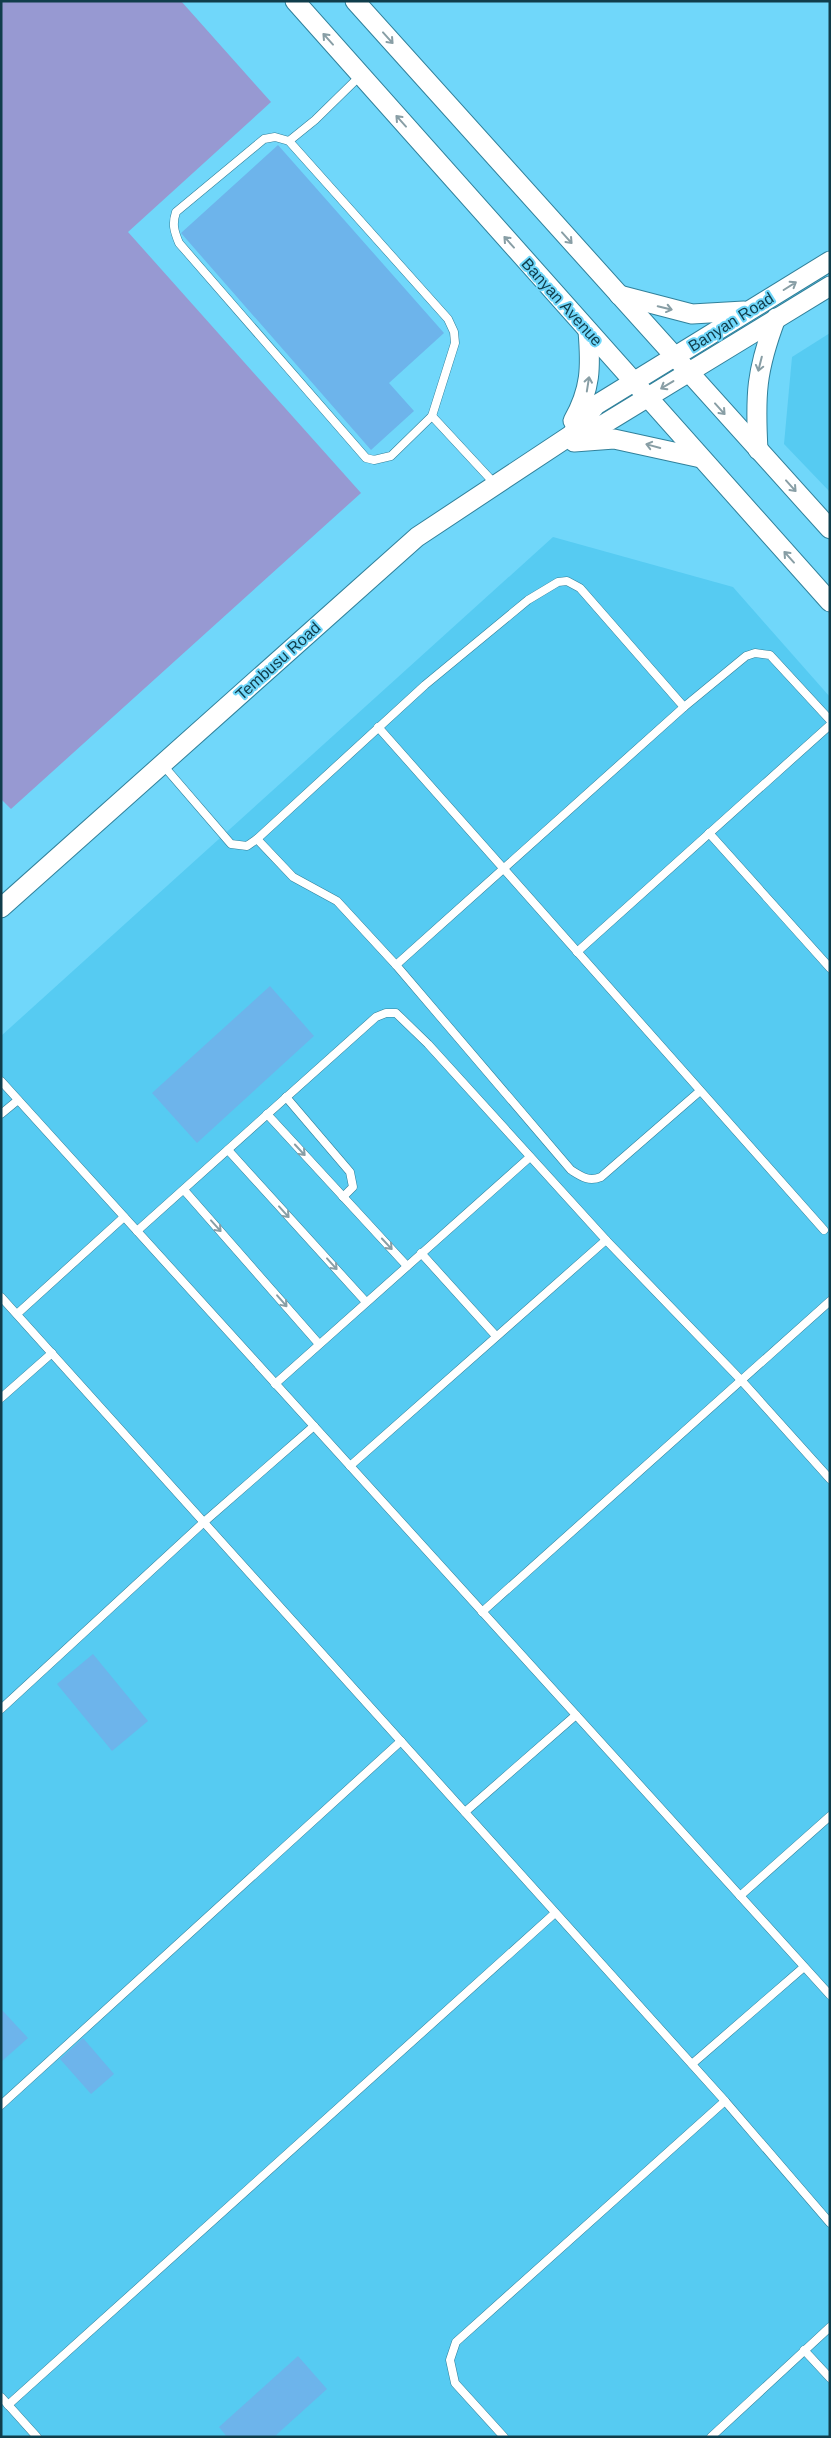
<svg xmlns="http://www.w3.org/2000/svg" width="831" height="2438" viewBox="0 0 831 2438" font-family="Arial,sans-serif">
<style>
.built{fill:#56cbf2}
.green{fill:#9799d2}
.building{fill:#6db4eb}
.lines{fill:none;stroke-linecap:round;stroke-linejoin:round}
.service-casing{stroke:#31819b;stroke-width:9}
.tertiary-casing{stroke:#31819b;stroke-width:21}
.service{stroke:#fff;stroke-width:8}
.tertiary{stroke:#fff;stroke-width:19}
.oneway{stroke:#889ea5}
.labels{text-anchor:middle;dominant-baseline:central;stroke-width:4;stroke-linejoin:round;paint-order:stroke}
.street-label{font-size:16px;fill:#103d4b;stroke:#70d7fa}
</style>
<rect width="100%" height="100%" fill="#70d7fa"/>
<g class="built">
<path d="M830,333V492L784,444L792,357Z"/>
<path d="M553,537L733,587L830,697V2437H1V1036Z"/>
</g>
<path class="green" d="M1,1H181L271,102L128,232L361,493L11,809L1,799Z"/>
<g class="building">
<path d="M278,145L444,333L389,383L414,411L371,450L181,233Z"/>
<path d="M270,986L314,1036L197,1143L152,1093Z"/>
<path d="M93,1654L148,1721L112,1751L57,1684Z"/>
<path d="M1,2009L28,2038L1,2062Z"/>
<path d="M83,2038L114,2074L91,2094L60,2059Z"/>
<path d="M298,2356L327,2389L274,2437H227L219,2427Z"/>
</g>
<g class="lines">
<defs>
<g id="service">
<path d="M275,137L289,141L448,319L454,332L455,343L432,416L391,456L374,460L366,458L179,243C174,231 172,224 176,212L264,139Z"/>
<path d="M289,141L315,120L361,75"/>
<path d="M432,416L495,484"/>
<path d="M378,727L824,1230"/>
<path d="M162,764L231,844L247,846L257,839L425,685L528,600L558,582L567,581L580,588L684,707"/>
<path d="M709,833L830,968"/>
<path d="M257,839L293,877L337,901L396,965L571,1170C582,1177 589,1182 601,1177L700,1091"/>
<path d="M577,952L830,725"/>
<path d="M396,965L684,707L746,656L755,653L770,655L830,720"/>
<path d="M1,1081L830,1995"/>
<path d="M286,1097L350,1172L353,1187L343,1197"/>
<path d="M1,1114L18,1100"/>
<path d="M267,1114L407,1266"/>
<path d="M228,1150L366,1302"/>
<path d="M184,1190L319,1344"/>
<path d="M137,1231L376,1017L386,1013H396L428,1044L606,1240L741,1380L830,1479"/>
<path d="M421,1253L496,1336"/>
<path d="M1,1297L725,2101L830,2223"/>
<path d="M17,1314L124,1217"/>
<path d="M275,1384L530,1157"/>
<path d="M1,1398L52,1353"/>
<path d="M350,1466L606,1240"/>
<path d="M482,1612L830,1301"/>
<path d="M1,1709L204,1522L314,1426"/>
<path d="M465,1812L576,1715"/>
<path d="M740,1896L830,1816"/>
<path d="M692,2064L804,1967"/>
<path d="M1,2105L401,1741"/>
<path d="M804,2350L830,2378"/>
<path d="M1,2397L37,2437"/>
<path d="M8,2405L555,1913"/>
<path d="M504,2437L455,2383L450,2360L456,2342L725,2101"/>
<path d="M711,2437L830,2327"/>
</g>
<g id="tertiary">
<path d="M295,1L830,602"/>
<path d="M355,1L830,529"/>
<path d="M619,295L692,314L744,311"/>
<path d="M573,421C591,389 591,367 588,331"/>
<path d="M571,435L604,424L830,286"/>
<path d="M574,442L614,439L701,458"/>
<path d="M758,450C755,395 756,371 776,318"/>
<path d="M1,908L417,537L571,435L596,405L830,261"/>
</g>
</defs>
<use href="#service" class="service-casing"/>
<use href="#tertiary" class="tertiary-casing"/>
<use href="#service" class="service"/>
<use href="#tertiary" class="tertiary"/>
</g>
<defs><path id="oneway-shaft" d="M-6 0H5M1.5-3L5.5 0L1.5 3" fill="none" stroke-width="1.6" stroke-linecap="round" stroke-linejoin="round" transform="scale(1.25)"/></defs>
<g class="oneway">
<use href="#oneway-shaft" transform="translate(388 38) rotate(48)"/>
<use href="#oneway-shaft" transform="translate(328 39) rotate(-132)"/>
<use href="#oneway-shaft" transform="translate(401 121) rotate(-132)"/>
<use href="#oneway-shaft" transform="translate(567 238) rotate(48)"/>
<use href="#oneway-shaft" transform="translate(509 242) rotate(-132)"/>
<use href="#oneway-shaft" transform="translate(790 286) rotate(-32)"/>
<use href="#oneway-shaft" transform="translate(665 308) rotate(13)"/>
<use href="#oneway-shaft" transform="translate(760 364) rotate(104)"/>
<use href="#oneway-shaft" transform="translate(588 384) rotate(-81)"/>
<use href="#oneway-shaft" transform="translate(667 385) rotate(149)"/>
<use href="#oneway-shaft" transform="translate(720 409) rotate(48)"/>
<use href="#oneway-shaft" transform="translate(653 446) rotate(-165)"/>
<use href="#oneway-shaft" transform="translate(791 486) rotate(48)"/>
<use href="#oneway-shaft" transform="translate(789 557) rotate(-132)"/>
<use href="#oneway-shaft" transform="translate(300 1150) rotate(47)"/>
<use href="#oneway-shaft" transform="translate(284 1212) rotate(48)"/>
<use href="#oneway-shaft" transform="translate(216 1226) rotate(48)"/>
<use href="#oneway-shaft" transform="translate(387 1244) rotate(47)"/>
<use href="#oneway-shaft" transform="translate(332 1264) rotate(48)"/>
<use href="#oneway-shaft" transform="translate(282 1301) rotate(49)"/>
</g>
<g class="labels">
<g class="street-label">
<text transform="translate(562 302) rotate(48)">Banyan Avenue</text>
<text transform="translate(731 322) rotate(-32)">Banyan Road</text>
<text transform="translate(278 661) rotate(-42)">Tembusu Road</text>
</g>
</g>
<rect width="831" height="2438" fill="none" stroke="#103d4b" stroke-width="5"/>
</svg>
